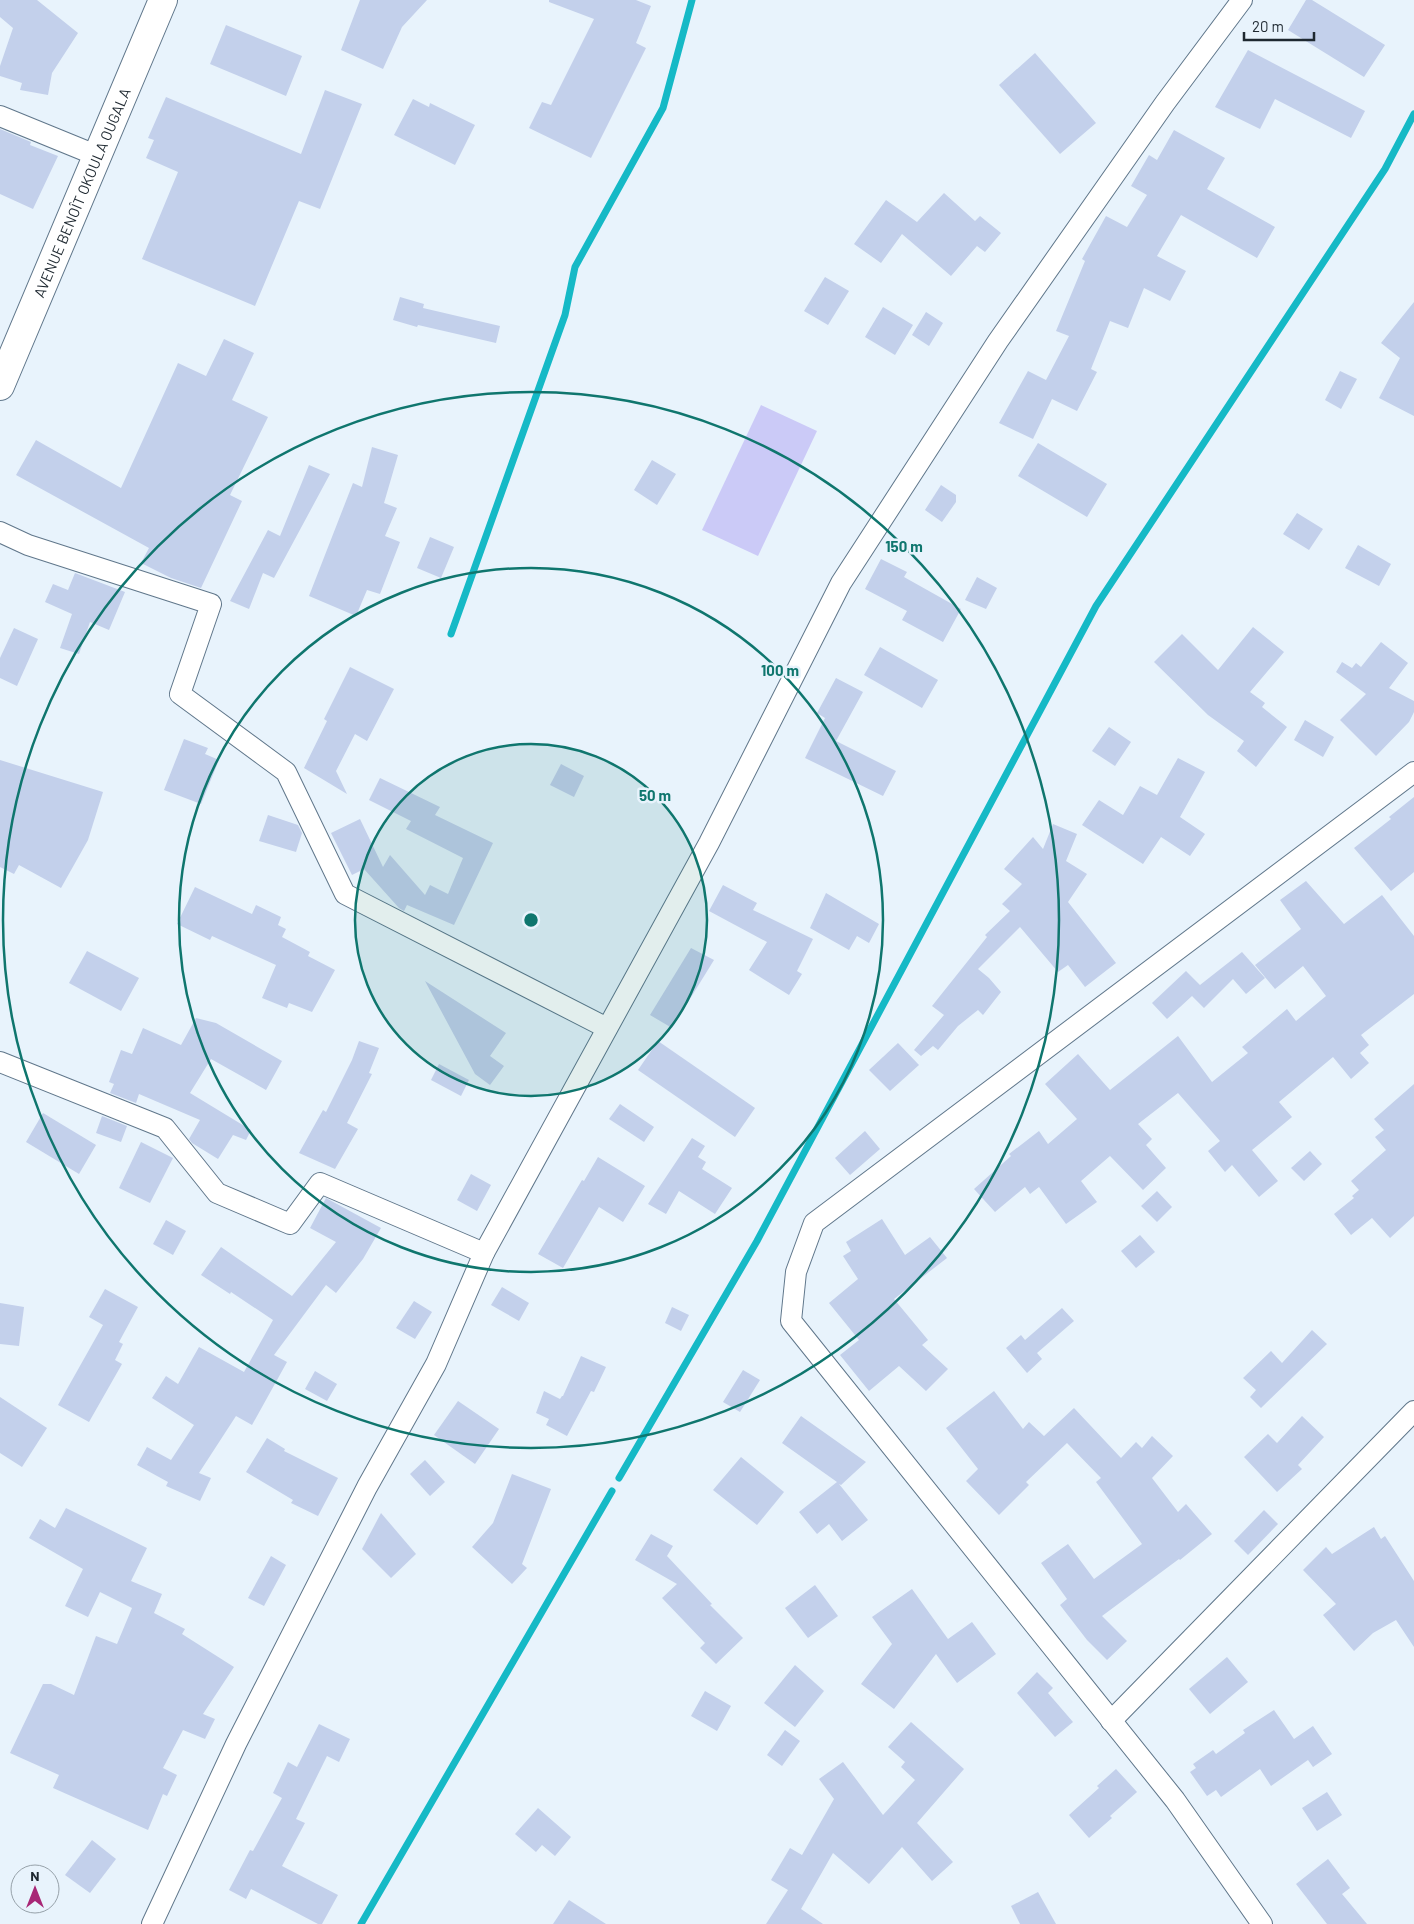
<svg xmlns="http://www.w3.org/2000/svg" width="1414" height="1924" viewBox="0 0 1414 1924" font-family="Barlow,sans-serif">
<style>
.green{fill:#cbcaf7}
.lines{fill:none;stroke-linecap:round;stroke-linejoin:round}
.stream{stroke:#15b9c6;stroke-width:7}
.building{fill:#c3d0eb}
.street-casing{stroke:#60778b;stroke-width:22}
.secondary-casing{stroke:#60778b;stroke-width:30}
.street{stroke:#fff;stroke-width:20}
.secondary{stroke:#fff;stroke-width:28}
.ring{fill:none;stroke:#0f766e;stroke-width:2.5}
.labels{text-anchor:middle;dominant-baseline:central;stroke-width:5;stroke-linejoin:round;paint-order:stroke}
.street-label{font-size:15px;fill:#1e2830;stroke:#e8f3fc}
.centre{fill:#0f766e;stroke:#e8f3fc;stroke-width:2.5}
.ring-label{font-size:15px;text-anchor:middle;font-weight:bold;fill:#0f766e;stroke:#e8f3fc;stroke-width:5;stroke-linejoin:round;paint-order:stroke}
</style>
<rect width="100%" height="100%" fill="#e8f3fc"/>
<path class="green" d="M761,405L817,431L758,556L702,530Z"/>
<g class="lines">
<g class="stream">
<path d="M451,634L565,315L575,267L663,108L692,0"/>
<path d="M619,1478L757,1241L1096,606L1385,169L1414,114"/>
<path d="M361,1924L612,1491"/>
</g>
</g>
<g class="building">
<path d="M0,0H37L78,33L52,73L48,95L20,90L22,83L0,76V66L13,28L0,17Z"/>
<path d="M360,0H427L402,27L383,69L341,50Z"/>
<path d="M549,0H636L651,6L636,43L646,48L591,158L529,128L542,102L551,105L594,19L549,2Z"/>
<path d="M1306,0H1312L1385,45L1364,77L1288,30Z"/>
<path d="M226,25L302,56L286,96L210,64Z"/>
<path d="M1248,50L1365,111L1351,138L1275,99L1260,129L1215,107Z"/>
<path d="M1035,53L1096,123L1060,154L999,85Z"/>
<path d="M325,90L362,104L320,209L299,201L255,306L142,259L178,172L146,158L154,140L148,138L166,97L301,154Z"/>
<path d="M413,99L429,107L430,103L475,125L455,165L394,135Z"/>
<path d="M0,129L31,142L30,145L58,156L33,209L0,194Z"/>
<path d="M1174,130L1225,158L1207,189L1275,227L1257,258L1181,215L1157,256L1186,271L1170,301L1144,288L1128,328L1110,321L1091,369L1097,372L1077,411L1052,399L1033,439L999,423L1028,371L1046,380L1069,336L1056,331L1085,261L1082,259L1106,216L1127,227L1147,195L1131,186L1149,155L1157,160Z"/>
<path d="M944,193L975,221L980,216L1001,233L985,252L977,246L951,276L902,234L881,263L854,244L886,200L917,222Z"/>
<path d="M825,277L849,291L828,325L804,311Z"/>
<path d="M400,297L424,304L423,308L500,326L496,343L418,325L417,327L393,320Z"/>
<path d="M1414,302V416L1379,398L1400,358L1381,343Z"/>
<path d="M883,307L913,325L895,355L865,337Z"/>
<path d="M926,312L943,323L929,346L912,335Z"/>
<path d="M224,339L254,353L232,400L268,417L230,495L242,501L201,588L171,578L141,563L149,548L16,475L36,440L121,488L178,363L206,376Z"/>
<path d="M1340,371L1357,379L1341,409L1325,400Z"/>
<path d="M1038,443L1107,484L1087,517L1018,476Z"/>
<path d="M372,447L398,455L384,503L397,508L385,536L400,542L380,594L367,590L356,616L309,596L353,483L362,487Z"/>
<path d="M652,460L676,474L657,505L634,490Z"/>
<path d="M309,465L330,474L274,578L263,573L249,609L230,601L268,530L280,536Z"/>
<path d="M941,485L956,495V502L942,522L925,510Z"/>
<path d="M1297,513L1323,529L1309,550L1283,534Z"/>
<path d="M430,537L454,547L441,578L417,568Z"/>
<path d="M1358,545L1391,564L1379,586L1345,568Z"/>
<path d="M881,559L907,572L904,577L961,609L943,642L902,620L907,611L865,589Z"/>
<path d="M75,573L125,592L109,630L90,622L79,654L60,648L72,614L45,602L53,584L68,590Z"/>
<path d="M977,577L997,588L986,609L965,600Z"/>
<path d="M1253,627L1284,652L1250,692L1265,703L1262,707L1287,727L1256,767L1237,751L1244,741L1208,715L1154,662L1182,634L1218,670Z"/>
<path d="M14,628L38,639L17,686L0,678V658Z"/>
<path d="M1381,642L1408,663L1389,688L1414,701V712L1409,722L1376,756L1340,720L1366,694L1336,672L1342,662L1352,668L1356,663L1361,667Z"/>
<path d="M880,647L938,680L922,708L864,675Z"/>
<path d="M350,667L394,689L367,741L355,734L336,771L347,794L304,768L327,721L324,719Z"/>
<path d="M836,678L863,692L836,741L896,771L883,796L805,758L825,718L817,713Z"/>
<path d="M1305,720L1334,737L1323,757L1294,740Z"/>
<path d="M1109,727L1131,742L1115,766L1092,751Z"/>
<path d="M184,739L208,748L205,754L219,760L201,804L164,790Z"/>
<path d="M1178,758L1205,772L1180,817L1205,834L1190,856L1161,837L1143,864L1082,825L1099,800L1123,815L1140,786L1157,795Z"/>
<path d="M0,760L103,792L88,840L61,888L19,865L14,874L0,867Z"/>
<path d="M561,764L584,776L574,797L550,785Z"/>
<path d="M380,778L440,807L435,815L493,843L454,925L407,905L404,911L399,908L364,869L352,875L331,833L360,819L383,867L390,855L425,895L430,885L448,894L463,858L406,829L411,821L369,800Z"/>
<path d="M1414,797V872L1391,891L1354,848L1391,819L1389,817Z"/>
<path d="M268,815L298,825L302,833L296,852L259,841Z"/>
<path d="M1053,824L1077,834L1066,861L1087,874L1068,902L1116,963L1085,987L1068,965L1058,972L1020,927L978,969L989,978L1001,992L983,1015L978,1010L958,1026L938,1050L933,1046L921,1056L914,1050L944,1015L932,1006L987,937L985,935L1010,911L1002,904L1022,884L1004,869L1033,837L1043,849Z"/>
<path d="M1306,881L1344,924L1382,895L1414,936V994L1361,1035L1369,1045L1360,1053L1369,1063L1351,1079L1333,1057L1279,1102L1292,1117L1252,1150L1278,1181L1259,1197L1232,1165L1225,1172L1208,1151L1220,1141L1178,1093L1138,1124L1152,1139L1146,1145L1166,1168L1143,1190L1110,1156L1081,1181L1097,1202L1066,1224L1039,1187L1030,1194L1025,1187L995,1212L974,1189L1011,1156L1009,1154L1039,1131L1048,1144L1077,1119L1045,1084L1078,1054L1110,1090L1178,1036L1212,1082L1248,1053L1242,1047L1287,1009L1296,1021L1326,996L1303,966L1275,989L1255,965L1301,929L1280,900Z"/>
<path d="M723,885L757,903L753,910L813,939L797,971L802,974L789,995L749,970L767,942L709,911Z"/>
<path d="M195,887L252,914L256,905L281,917L278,925L286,929L282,937L310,952L308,956L335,970L312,1012L289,1003L287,1008L262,998L276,965L212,936L210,940L177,924Z"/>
<path d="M826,893L879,924L869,943L857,936L849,950L810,928Z"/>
<path d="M691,948L714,960L672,1028L650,1015Z"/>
<path d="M87,951L139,978L121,1011L69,983Z"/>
<path d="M1242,952L1265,978L1246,994L1233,979L1204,1008L1192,996L1167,1019L1152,1003L1186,971L1200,985Z"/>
<path d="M425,981L506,1033L490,1056L504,1066L490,1085L475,1074Z"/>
<path d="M196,1018L216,1023L282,1061L266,1090L211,1059L190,1093L251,1130L246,1140L233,1135L218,1159L192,1143L189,1139L200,1120L139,1094L136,1103L110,1093L114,1084L109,1082L121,1050L132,1054L143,1028L181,1045Z"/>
<path d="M359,1041L379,1048L369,1073L372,1074L347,1123L358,1129L335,1169L299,1153L323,1110L326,1112L352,1060Z"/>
<path d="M658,1041L755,1108L735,1137L638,1070Z"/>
<path d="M898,1043L919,1065L890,1091L869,1070Z"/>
<path d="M439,1064L469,1080L461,1096L431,1080Z"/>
<path d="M1414,1084V1216L1390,1238L1372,1218L1351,1235L1334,1214L1354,1198L1352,1196L1359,1190L1351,1181L1386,1150L1375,1137L1384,1130L1374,1119Z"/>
<path d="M620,1104L654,1127L644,1142L609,1119Z"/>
<path d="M43,1113L96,1145L79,1174L26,1142Z"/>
<path d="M102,1116L127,1126L121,1142L96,1133Z"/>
<path d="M865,1131L880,1149L850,1175L835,1158Z"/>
<path d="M692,1138L705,1146L698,1157L706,1162L702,1169L732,1188L715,1214L679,1191L666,1214L648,1204Z"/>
<path d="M141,1142L173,1158L150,1203L119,1188Z"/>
<path d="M1310,1151L1322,1164L1304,1181L1291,1168Z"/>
<path d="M598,1157L645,1186L623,1222L599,1207L563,1268L538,1254L582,1180L584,1181Z"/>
<path d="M471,1174L491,1185L477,1211L457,1200Z"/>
<path d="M1157,1191L1172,1207L1157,1222L1141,1206Z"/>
<path d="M326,1198L381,1228L363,1259L336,1293L326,1285L274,1355L287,1362L252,1425L236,1416L199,1473L211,1478L200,1501L166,1486L168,1482L137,1465L147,1447L171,1460L194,1425L152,1398L166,1376L178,1384L199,1347L244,1372L273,1320L231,1292L230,1294L201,1275L221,1247L292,1296L336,1242L310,1228Z"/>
<path d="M882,1219L905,1255L930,1237L947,1258L894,1299L928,1340L922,1345L948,1369L926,1391L899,1366L869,1391L840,1355L859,1340L829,1303L858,1279L843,1256L851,1251L846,1242Z"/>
<path d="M166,1220L186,1231L173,1255L153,1244Z"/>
<path d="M1140,1235L1155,1252L1136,1268L1121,1251Z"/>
<path d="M502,1287L529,1303L519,1321L491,1305Z"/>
<path d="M105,1289L138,1307L119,1342L123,1344L115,1360L122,1364L89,1422L58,1405L103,1325L89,1317Z"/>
<path d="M414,1301L432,1312L415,1339L396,1328Z"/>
<path d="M0,1303L24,1307L19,1346L0,1344Z"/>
<path d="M672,1307L689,1315L681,1331L665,1323Z"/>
<path d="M1062,1308L1074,1321L1037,1353L1042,1359L1027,1373L1006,1348L1021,1335L1025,1340Z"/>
<path d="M1312,1330L1327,1344L1261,1408L1250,1397L1256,1390L1243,1378L1271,1351L1282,1363Z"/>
<path d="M581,1356L606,1367L594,1392L591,1391L567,1436L546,1425L549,1419L536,1413L544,1391L560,1399L562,1396H563Z"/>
<path d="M743,1370L760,1380L740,1412L723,1402Z"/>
<path d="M315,1371L337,1384L327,1401L305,1389Z"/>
<path d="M994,1391L1023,1429L1029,1422L1044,1436L1074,1408L1121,1458L1136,1442L1142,1448L1152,1436L1173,1456L1152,1478L1178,1512L1186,1504L1212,1534L1180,1560L1179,1559L1102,1616L1127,1641L1107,1660L1087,1640L1060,1605L1067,1599L1041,1563L1068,1544L1094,1579L1142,1544L1096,1482L1101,1478L1067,1443L1026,1482L1029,1485L999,1515L966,1481L978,1469L946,1428Z"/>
<path d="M0,1397L47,1428L22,1467L0,1453Z"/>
<path d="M458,1401L499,1429L475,1464L434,1435Z"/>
<path d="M801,1416L866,1462L841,1485L839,1484L868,1520L842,1541L829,1524L817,1534L799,1512L837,1482L782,1443Z"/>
<path d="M1302,1416L1324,1437L1298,1465L1302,1469L1277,1492L1244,1457L1268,1434L1277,1443Z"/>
<path d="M267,1438L285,1449L284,1451L338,1478L318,1516L291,1503L293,1500L246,1472Z"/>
<path d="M741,1457L784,1492L757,1525L713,1490Z"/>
<path d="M425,1460L445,1482L430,1496L410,1474Z"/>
<path d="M512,1474L551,1489L522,1564L527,1568L512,1584L472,1547L493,1523Z"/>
<path d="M66,1508L147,1548L131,1581L162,1594L154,1613L185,1629L182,1634L234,1667L203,1714L215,1719L205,1739L183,1730L163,1768L177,1775L167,1796L163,1794L148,1830L53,1788L59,1775L10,1753L43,1684H51L74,1695L96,1636L117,1644L132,1608L100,1592L88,1617L65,1606L83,1569L29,1538L40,1519L55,1528Z"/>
<path d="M1264,1510L1278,1524L1248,1555L1234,1541Z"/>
<path d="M381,1513L416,1554L391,1578L362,1549Z"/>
<path d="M1374,1527L1381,1539L1385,1536L1414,1581V1647L1396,1620L1373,1633L1354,1651L1323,1615L1336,1604L1303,1570L1326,1547L1332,1554Z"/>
<path d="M651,1534L673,1546L667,1556L712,1604L710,1605L743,1638L716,1664L700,1648L705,1643L662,1598L677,1584L635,1560Z"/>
<path d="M271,1556L286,1565L264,1606L248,1598Z"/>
<path d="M815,1585L838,1616L808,1638L785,1608Z"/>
<path d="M912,1589L948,1639L972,1622L996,1654L957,1683L936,1654L894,1709L861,1684L892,1644L872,1617Z"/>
<path d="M1227,1657L1248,1682L1210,1714L1189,1689Z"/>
<path d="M795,1665L824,1691L795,1727L764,1703Z"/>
<path d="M1037,1672L1053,1688L1048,1693L1073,1722L1055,1737L1017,1693Z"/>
<path d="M705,1691L731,1706L717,1731L691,1716Z"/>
<path d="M1274,1710L1294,1739L1313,1726L1332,1754L1313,1767L1308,1760L1271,1786L1260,1769L1221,1797L1216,1790L1207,1796L1190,1772L1196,1768L1193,1764L1213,1750L1216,1754L1245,1733L1243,1730Z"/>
<path d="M911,1722L964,1769L917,1823L953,1862L932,1881L902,1847L869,1884L833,1853L801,1909L823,1924H766L788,1890L771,1880L790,1848L802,1855L834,1799L819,1779L843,1762L883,1815L915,1780L901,1767L905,1762L888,1747Z"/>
<path d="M319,1724L350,1739L339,1762L327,1756L296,1819L305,1823L282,1866L338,1895L322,1924H318L251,1889L246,1899L229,1890L250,1850L253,1851L282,1798L273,1793L288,1762L297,1767Z"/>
<path d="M785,1730L800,1741L782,1766L767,1755Z"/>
<path d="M1116,1769L1137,1792L1110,1816L1112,1818L1089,1838L1069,1815L1099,1788L1097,1786Z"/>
<path d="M1327,1792L1342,1815L1317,1831L1302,1808Z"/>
<path d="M538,1808L571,1837L555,1856L542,1845L536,1852L515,1834Z"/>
<path d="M92,1840L116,1859L90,1893L65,1875Z"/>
<path d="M1328,1859L1350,1888L1342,1894L1367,1924H1327L1296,1884Z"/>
<path d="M1038,1892L1056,1924H1020L1011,1906Z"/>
<path d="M569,1900L606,1924H553Z"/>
</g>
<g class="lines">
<defs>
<g id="street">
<path d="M0,116L98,156"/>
<path d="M0,532L28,545L211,604L180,694L286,772L345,894L607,1028"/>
<path d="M0,1062L165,1128L217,1193L290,1224L320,1183L484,1253"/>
<path d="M1111,1721L1414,1411"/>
<path d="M152,1924L236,1744L367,1487L436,1364L484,1253L709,843L841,583L998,341L1165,103L1242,0"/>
<path d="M1262,1924L1175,1800L791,1321L796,1272L814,1223L1414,772"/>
</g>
<g id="secondary">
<path id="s1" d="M0,386L163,0"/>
</g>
</defs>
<use href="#street" class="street-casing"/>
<use href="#secondary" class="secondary-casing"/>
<use href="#street" class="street"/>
<use href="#secondary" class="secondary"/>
</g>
<circle cx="531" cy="920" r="176" fill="#0f766e" fill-opacity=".12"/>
<g class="ring">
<circle cx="531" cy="920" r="176"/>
<circle cx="531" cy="920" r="352"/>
<circle cx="531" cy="920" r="528"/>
</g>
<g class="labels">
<g class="street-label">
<text stroke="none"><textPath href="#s1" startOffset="210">AVENUE BENOÎT OKOULA OUGALA</textPath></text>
</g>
</g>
<circle cx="531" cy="920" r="8" class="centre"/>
<g class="ring-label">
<text x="904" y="552">150 m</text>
<text x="780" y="676">100 m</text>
<text x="655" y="801">50 m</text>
</g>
<g transform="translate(35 1889)"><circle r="24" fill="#e8f3fc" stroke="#97a2aa"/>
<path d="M0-4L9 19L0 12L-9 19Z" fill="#a82776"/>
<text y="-8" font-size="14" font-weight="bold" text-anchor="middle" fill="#1e2830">N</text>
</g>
<path d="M1244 32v8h70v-8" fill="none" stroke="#1e2830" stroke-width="2.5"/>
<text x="1252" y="32" font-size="15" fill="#1e2830" stroke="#e8f3fc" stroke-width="4" paint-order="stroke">20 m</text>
</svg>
